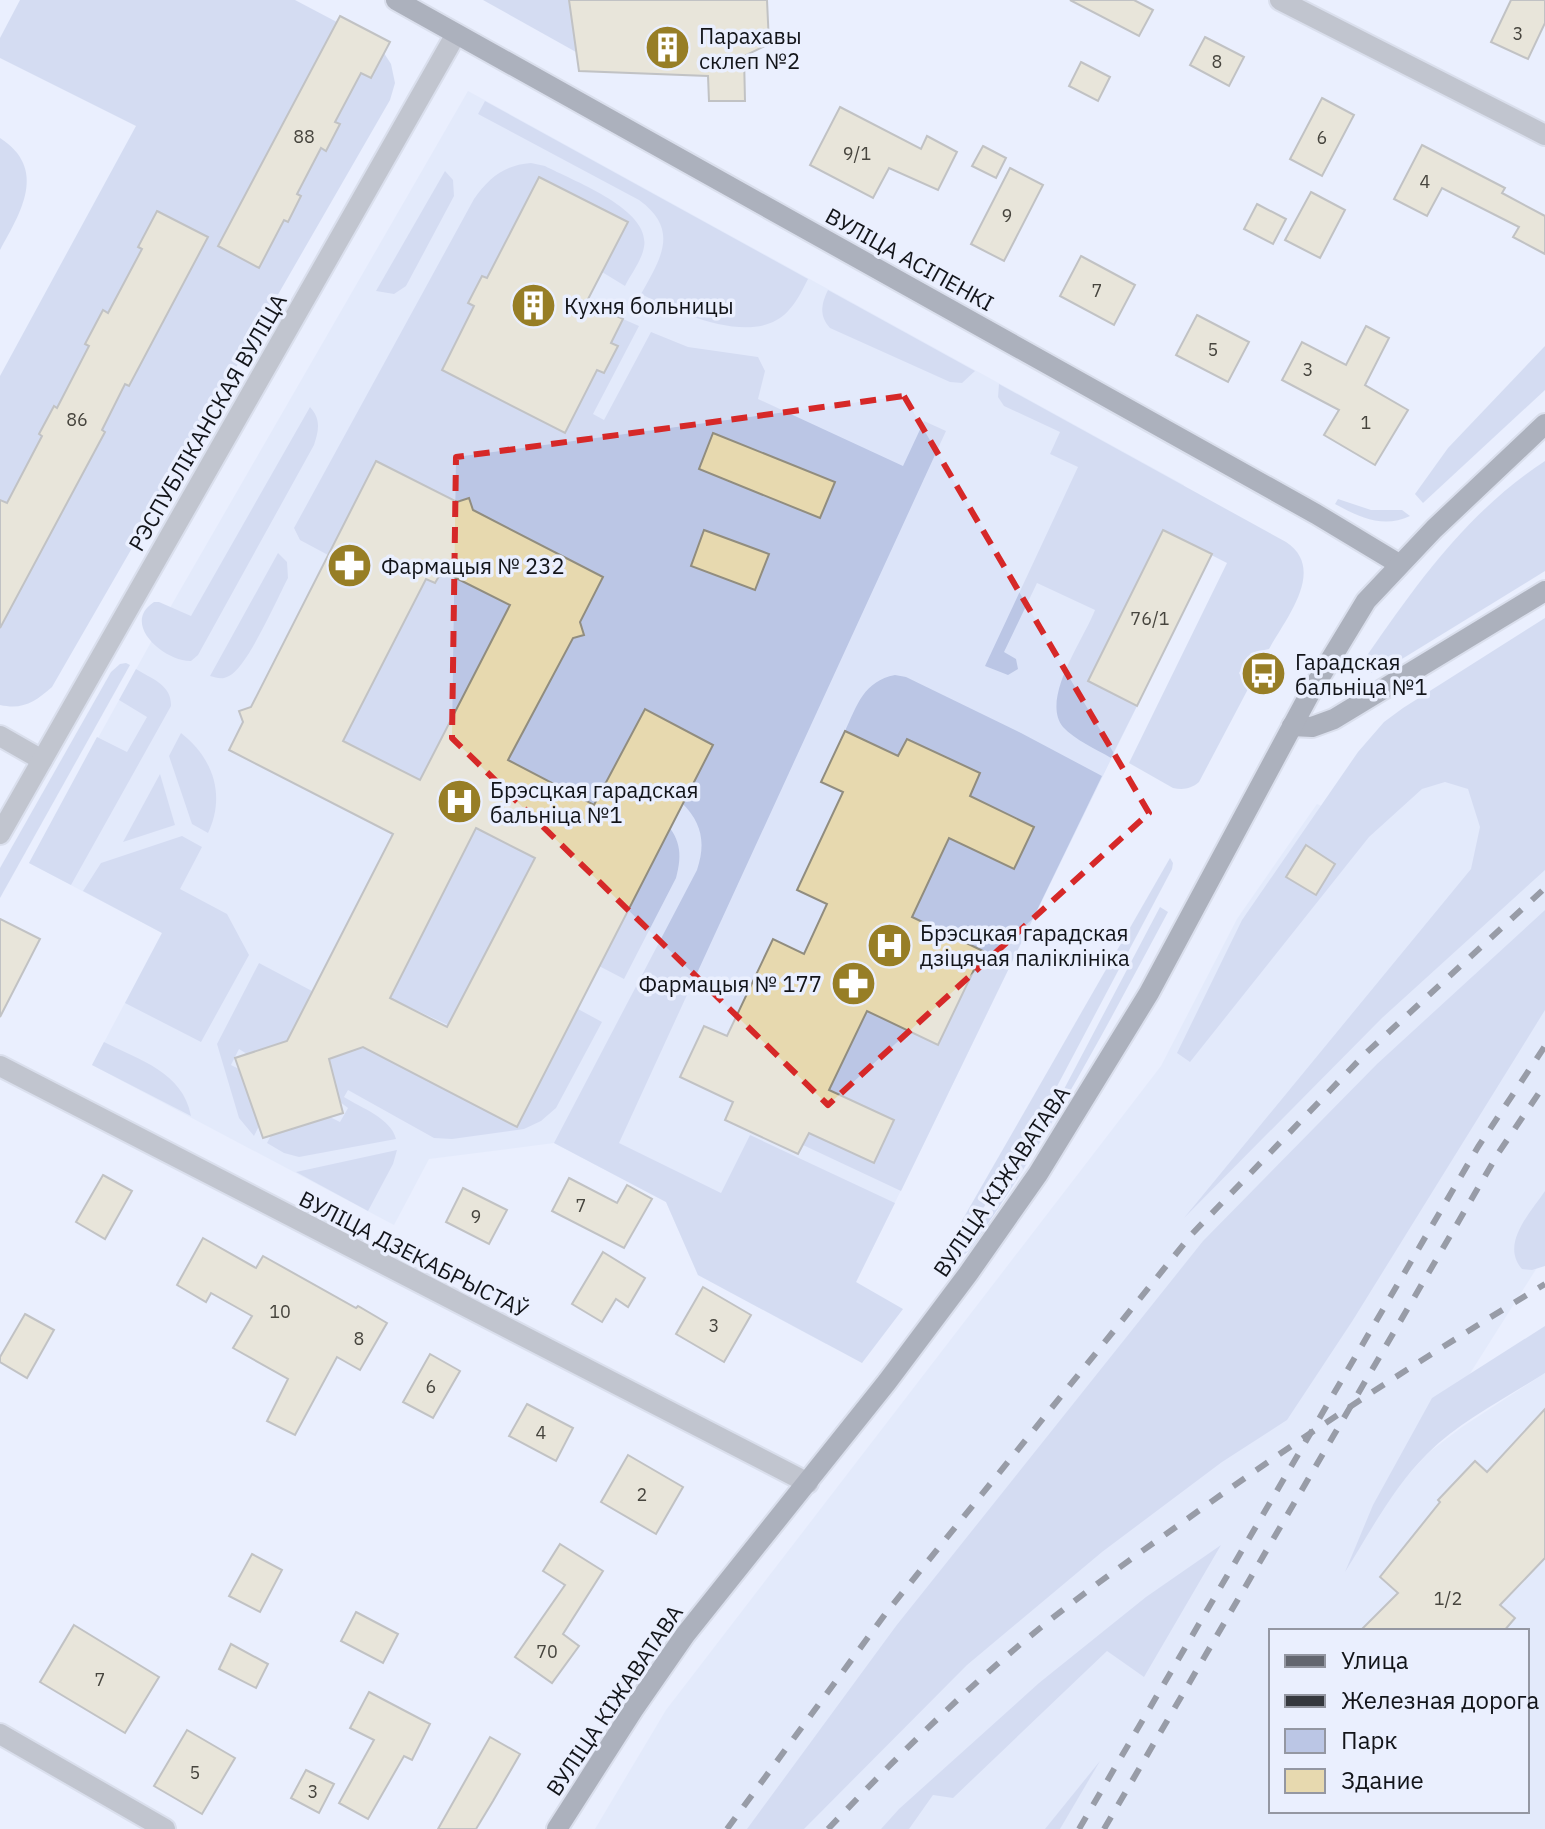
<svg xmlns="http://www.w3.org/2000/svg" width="1545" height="1829" viewBox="0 0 1545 1829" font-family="'IBM Plex Sans',sans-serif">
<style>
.built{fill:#dce4f9;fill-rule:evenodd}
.green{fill:#bbc6e5}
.building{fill:#e7d9af;stroke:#918d7f;stroke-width:2;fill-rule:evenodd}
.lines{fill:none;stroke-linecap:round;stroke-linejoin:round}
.street-casing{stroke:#c7ccd9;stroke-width:24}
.secondary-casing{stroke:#c7ccd9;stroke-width:24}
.street{stroke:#909298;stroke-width:20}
.secondary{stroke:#63666f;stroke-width:20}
.rail{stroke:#35383e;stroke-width:6;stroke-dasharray:14 14;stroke-linecap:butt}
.marked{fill:none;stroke:#d62828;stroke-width:6;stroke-dasharray:16 10;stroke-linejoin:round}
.labels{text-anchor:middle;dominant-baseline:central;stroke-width:7;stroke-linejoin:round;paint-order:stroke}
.number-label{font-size:18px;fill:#47453e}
.poi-label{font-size:22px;fill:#121419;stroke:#eaeffe;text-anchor:start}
.street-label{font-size:22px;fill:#121419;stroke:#eaeffe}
</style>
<rect width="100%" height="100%" fill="#eaeffe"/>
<g class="built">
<path d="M468,91L1184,485L1088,681L1137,706L826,1344L698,1275L666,1202L554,1143L429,1159L394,1225L92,1065L162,933L29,863L171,606Z"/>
<path d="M1449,746L1545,843V1255L1400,1484L1428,1453L1462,1427L1545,1373V1829H595L666,1710L1161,1066L1237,919L1317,804L1368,824ZM1271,1631H1527V1811H1271Z"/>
</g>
<g class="green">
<path d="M20,0H295L369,39L382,50L391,64L395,83L390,100L52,687C35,702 23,710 0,705V376L136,126L0,58V38Z"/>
<path d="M483,0H569L576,52Z"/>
<path d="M485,101L808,279C800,295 791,314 773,322C736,339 674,311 641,294C661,258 680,230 639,200L478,114Z"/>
<path d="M0,138C48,169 21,212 0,250Z"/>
<path d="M531,163L545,166C573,181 651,209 644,247C642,260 631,274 625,286L602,272L627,222L539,177L487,278L482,277L468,302L474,306L442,370H597L604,373L618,347L611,343L623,319L639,326L593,414L604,420L651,332L688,347L758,357L765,371L758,399L903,466L924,421L946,431L619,1143L721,1193L750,1135L895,1203L856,1282L903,1309L862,1363L698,1275L666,1202L554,1143L697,870C706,843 702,823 682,803L712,745L645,709L594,805L508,760L603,577L473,510L469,498L328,555L300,540L294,528L474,199C489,178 504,165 531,163Z"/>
<path d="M445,171L453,180L454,196L406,286L394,294L376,291Z"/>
<path d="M828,290L975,371L962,383L950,382L830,328C819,316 821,304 828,290Z"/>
<path d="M1545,346V390L1423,503L1415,494L1448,448Z"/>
<path d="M999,384L1286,542C1327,569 1286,618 1269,649L1251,653L1239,673L1248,689L1199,782C1191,789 1183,790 1173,788L1129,763L1227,563L1164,531L1088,681L1137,706L1111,758C1096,749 1075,740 1063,727C1040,699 1084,639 1095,610L1037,583L1004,652L1016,659L1018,669L1008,675L985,666L1078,467L1050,454L1060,432L1004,406L998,397Z"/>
<path d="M310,407C321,419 319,430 314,445L198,655L191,661C165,662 120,624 154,602H159L191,616Z"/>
<path d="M1545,461V571L1384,670L1371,673L1363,667L1368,654C1420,579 1468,512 1545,461Z"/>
<path d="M1338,499L1371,510H1402L1410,516C1383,529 1359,517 1335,504Z"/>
<path d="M278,553L287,562L288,578C277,599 247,668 229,676C222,680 217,678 210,676Z"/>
<path d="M442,571L510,605L419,781L342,743L426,579L435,583Z"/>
<path d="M1545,618V870L1382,1018L1184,1218L1471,869L1480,827L1468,789L1445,782L1422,789L1369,837L1190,1062L1177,1053L1242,920L1358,752L1384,722L1403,708Z"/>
<path d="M126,663L130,665L0,898V868L111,672L120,664Z"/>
<path d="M136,669C152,679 172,685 171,706L71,885L29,863L97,737L127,752L147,717L119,700Z"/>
<path d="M895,675L906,677L1021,733L1102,776L901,1191L803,1145L809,1132L874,1163L893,1120L829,1090L867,1011L938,1045L983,951L912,917L947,842L949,838L1013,869L1034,827L969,796L979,773L907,739L898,756L845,731C857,705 864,681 895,675Z"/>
<path d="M181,733C213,758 226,795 208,833L192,824L169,756Z"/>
<path d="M160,774L175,825L123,842Z"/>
<path d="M662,819C680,837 683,853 676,878L624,979L599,966L664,840L627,821Z"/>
<path d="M476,828L535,858L448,1025L390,998Z"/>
<path d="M182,836L202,847L180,889L227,914L249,955L201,1042L125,1003L162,933L83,891L101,863Z"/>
<path d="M1170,858L1173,863L1172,869L1036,1126L957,1249L955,1244L960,1224Z"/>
<path d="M1160,907L1168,912C1106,1028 1045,1144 969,1251L962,1256L1043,1129Z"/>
<path d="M1545,910V1010L1353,1320L1287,1420L1222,1462L1102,1552L967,1665L804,1829H747L896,1626L1203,1241L1377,1064Z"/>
<path d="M259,963L312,991L300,1015L316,1024L311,1033L247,1054L239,1049L231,1065L239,1069L259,1126L254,1136L239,1118L217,1044Z"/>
<path d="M578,1009L602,1022L556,1108L541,1121L524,1129L452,1139L434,1138L348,1090L344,1097C361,1108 391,1118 396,1139L299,1157L284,1153L267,1143L271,1135L330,1117L340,1122L348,1108L340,1102L324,1041H350L354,1050L363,1047L517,1126Z"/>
<path d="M104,1042C139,1060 183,1072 191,1116L92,1065Z"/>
<path d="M397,1150L393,1164L368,1211L296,1172Z"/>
<path d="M1545,1191V1266L1532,1270L1522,1269C1500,1244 1530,1213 1545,1191Z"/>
<path d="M1545,1326V1373C1506,1398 1460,1421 1427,1454C1393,1488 1370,1532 1345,1572L1373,1505L1432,1398Z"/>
<path d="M1221,1545L1144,1677L1107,1651L953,1798L933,1795L909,1829H881L899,1809L1039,1683L1146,1597Z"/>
<path d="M1100,1761L1060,1829H1045Z"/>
</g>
<g class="building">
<path d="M569,0H767L769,44L744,56L745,101H709L708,76L579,71Z"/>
<path d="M1070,0H1134L1153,10L1139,36Z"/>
<path d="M1511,0H1545V23L1528,59L1491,42Z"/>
<path d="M340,16L390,42L371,78L361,73L335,122L340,124L326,151L321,148L297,194L301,196L288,222L284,220L259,268L218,246Z"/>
<path d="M1205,37L1244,57L1229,86L1190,65Z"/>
<path d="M1081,62L1110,77L1098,101L1069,86Z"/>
<path d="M1322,98L1354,115L1322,176L1290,159Z"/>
<path d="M840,107L921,149L927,136L957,152L938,190L889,168L873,198L810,165Z"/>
<path d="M1422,145L1505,188L1502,193L1545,216V254L1513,237L1519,227L1442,188L1427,216L1394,199Z"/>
<path d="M983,146L1006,158L996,178L972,166Z"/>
<path d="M1010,168L1043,185L1004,261L971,244Z"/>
<path d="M539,177L628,222L587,301L623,319L611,343L618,346L604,373L597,370L565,433L442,370L474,306L468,303L482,276L487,278Z"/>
<path d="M1311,192L1345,210L1320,258L1285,240Z"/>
<path d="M1257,204L1286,219L1273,244L1244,229Z"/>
<path d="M157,211L208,237L129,386L125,384L102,430L105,432L0,628V500L7,503L42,436L39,434L54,406L57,408L89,346L85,344L103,310L108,313L142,249L138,247Z"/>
<path d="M1081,256L1135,285L1114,325L1060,296Z"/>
<path d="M1197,315L1249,342L1228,382L1176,355Z"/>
<path d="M1366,326L1389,338L1365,385L1408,410L1375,465L1324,435L1339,410L1282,380L1302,342L1346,365Z"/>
<path d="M713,433L835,482L820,518L699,469Z"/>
<path d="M376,461L457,502L469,498L473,510L603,577L580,622L584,635L573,638L508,760L594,805L645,709L713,745L517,1127L363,1047L329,1059L343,1113L263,1138L235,1058L287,1041L393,834L229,750L243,722L239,711L251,707ZM442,571L510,605L420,780L343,741L426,579L435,583ZM476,828L535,858L447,1027L390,998Z"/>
<path d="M704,530L769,554L755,590L691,566Z"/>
<path d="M1163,530L1212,554L1137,706L1088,681Z"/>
<path d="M845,731L898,756L907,739L980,773L970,796L1034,827L1014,869L949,838L912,917L983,951L938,1045L867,1011L829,1090L894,1120L874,1163L809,1133L798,1154L725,1120L733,1102L680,1077L704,1026L727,1036L773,939L804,954L827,904L797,890L843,792L821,782Z"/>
<path d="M1306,845L1335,864L1316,895L1286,877Z"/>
<path d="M0,919L40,939L0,1017Z"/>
<path d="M103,1175L132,1191L105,1239L76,1222Z"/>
<path d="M569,1178L617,1203L627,1185L652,1199L624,1248L552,1211Z"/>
<path d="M463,1188L507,1210L489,1244L446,1222Z"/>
<path d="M203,1238L256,1268L263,1256L356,1308L358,1306L387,1323L360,1370L337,1357L295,1435L267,1421L288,1379L233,1348L252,1316L211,1293L206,1302L177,1285Z"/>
<path d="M603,1252L645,1278L628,1307L616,1299L602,1322L572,1304Z"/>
<path d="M703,1287L751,1315L724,1362L676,1334Z"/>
<path d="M25,1314L54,1330L27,1378L0,1362V1357Z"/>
<path d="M430,1354L460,1371L433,1418L403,1402Z"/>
<path d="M527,1404L573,1428L556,1461L509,1436Z"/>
<path d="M1545,1409V1558L1500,1605L1515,1618L1504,1631H1360L1398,1593L1380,1577L1440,1502L1438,1500L1475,1461L1487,1472Z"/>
<path d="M628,1455L683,1487L656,1534L601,1502Z"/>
<path d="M560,1544L603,1571L563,1634L579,1646L552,1683L515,1657L565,1585L543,1571Z"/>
<path d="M252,1554L282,1570L260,1612L229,1596Z"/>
<path d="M356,1612L398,1634L383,1663L341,1641Z"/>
<path d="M74,1625L159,1677L125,1733L40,1682Z"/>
<path d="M231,1644L268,1664L256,1688L219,1669Z"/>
<path d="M369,1692L430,1724L412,1760L404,1756L368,1819L339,1803L374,1740L350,1728Z"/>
<path d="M187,1730L235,1758L202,1814L154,1786Z"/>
<path d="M490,1737L520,1754L493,1801L476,1829H438Z"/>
<path d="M306,1770L334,1784L319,1813L291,1798Z"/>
</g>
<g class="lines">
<defs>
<g id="street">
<path d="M1280,0L1545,135"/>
<path d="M0,736L42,760"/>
<path d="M0,834L456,34"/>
<path d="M0,1066L808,1483"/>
<path d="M0,1734L165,1829"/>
</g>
<g id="secondary">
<path d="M396,0L1316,514L1399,564"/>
<path d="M1292,726L1312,727L1334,719L1545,591"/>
<path d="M557,1829L633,1710L685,1635L887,1382L968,1274L1038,1174L1149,993L1309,695L1366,601L1434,529L1545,424"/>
</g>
</defs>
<use href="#street" class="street-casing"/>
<use href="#secondary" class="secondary-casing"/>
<use href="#street" class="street"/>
<use href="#secondary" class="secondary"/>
<g class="rail">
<path d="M727,1829L886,1613L1192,1234L1366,1053L1545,888"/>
<path d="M828,1829C888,1766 950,1704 1016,1648C1071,1601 1131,1559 1190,1517C1305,1434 1424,1357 1545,1284"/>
<path d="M1079,1829L1478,1147L1545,1046"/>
<path d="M1104,1829L1499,1152L1545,1084"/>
</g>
</g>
<path d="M0 0H1545V1829H0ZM904,396L1149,813L828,1105L452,738L456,457Z" fill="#eaeffe" fill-opacity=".55" fill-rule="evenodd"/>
<path class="marked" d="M904,396L1149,813L828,1105L452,738L456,457Z"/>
<defs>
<symbol id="building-disc" viewBox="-11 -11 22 22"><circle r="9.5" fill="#977e26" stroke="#eaeffe"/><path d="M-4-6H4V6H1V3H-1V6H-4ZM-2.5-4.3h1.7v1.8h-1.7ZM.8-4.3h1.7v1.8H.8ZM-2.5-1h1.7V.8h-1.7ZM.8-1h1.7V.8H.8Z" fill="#fff"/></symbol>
<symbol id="pharmacy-disc" viewBox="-11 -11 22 22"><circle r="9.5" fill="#977e26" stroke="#eaeffe"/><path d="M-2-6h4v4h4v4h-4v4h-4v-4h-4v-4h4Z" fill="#fff"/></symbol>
<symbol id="bus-disc" viewBox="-11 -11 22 22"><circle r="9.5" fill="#977e26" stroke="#eaeffe"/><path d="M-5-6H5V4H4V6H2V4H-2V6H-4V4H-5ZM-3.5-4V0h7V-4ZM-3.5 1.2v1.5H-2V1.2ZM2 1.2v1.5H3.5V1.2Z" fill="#fff"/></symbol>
<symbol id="hospital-disc" viewBox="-11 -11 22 22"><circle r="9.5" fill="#977e26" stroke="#eaeffe"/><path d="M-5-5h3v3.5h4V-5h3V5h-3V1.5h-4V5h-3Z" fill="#fff"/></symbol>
</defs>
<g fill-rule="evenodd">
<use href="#building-disc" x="642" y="22" width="51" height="51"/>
<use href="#building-disc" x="508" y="280" width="51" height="51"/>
<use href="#pharmacy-disc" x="324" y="540" width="51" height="51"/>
<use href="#bus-disc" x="1238" y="648" width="51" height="51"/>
<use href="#hospital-disc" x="434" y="776" width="51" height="51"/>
<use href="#hospital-disc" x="864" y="920" width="51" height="51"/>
<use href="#pharmacy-disc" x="828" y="958" width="51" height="51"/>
</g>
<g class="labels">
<g class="number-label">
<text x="1518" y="33">3</text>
<text x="1217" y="61">8</text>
<text x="304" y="136">88</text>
<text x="1322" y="137">6</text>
<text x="857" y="153">9/1</text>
<text x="1425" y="181">4</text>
<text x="1007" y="215">9</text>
<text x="1097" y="290">7</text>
<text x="1213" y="349">5</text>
<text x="1308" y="369">3</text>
<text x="77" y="419">86</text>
<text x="1366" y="422">1</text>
<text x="1150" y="618">76/1</text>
<text x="581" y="1205">7</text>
<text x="476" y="1216">9</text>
<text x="280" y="1311">10</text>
<text x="714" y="1325">3</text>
<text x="359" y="1338">8</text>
<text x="431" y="1386">6</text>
<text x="541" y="1432">4</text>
<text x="642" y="1494">2</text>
<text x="1448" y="1598">1/2</text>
<text x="547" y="1651">70</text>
<text x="100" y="1679">7</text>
<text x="195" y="1772">5</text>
<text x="313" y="1791">3</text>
</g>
<g class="poi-label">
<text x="699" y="35">Парахавы<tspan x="699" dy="25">склеп №2</tspan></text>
<text x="564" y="305">Кухня больницы</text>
<text x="381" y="565">Фармацыя № 232</text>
<text x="1295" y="661">Гарадская<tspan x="1295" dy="25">бальніца №1</tspan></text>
<text x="490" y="789">Брэсцкая гарадская<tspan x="490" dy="25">бальніца №1</tspan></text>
<text x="920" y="932">Брэсцкая гарадская<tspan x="920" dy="25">дзіцячая паліклініка</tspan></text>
<text x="822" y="983" text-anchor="end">Фармацыя № 177</text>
</g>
<g class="street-label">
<text transform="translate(910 259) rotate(29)">ВУЛІЦА АСІПЕНКІ</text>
<text transform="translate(207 422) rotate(-60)">РЭСПУБЛІКАНСКАЯ ВУЛІЦА</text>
<text transform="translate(1001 1181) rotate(-56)">ВУЛІЦА КІЖАВАТАВА</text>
<text transform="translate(414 1254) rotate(27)">ВУЛІЦА ДЗЕКАБРЫСТАЎ</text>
<text transform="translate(614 1700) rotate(-56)">ВУЛІЦА КІЖАВАТАВА</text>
</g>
</g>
<rect x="1269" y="1629" width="260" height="184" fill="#eaeffe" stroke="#9497a2" stroke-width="2"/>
<rect x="1285" y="1655" width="40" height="12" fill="#63666f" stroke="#9497a2" stroke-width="2"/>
<text x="1341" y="1669" font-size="24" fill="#121419">Улица</text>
<rect x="1285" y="1695" width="40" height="12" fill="#35383e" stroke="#9497a2" stroke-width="2"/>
<text x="1341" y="1709" font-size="24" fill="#121419">Железная дорога</text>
<rect x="1285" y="1729" width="40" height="24" fill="#bbc6e5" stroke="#9497a2" stroke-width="2"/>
<text x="1341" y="1749" font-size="24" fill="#121419">Парк</text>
<rect x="1285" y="1769" width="40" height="24" fill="#e7d9af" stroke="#9497a2" stroke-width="2"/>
<text x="1341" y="1789" font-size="24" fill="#121419">Здание</text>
</svg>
